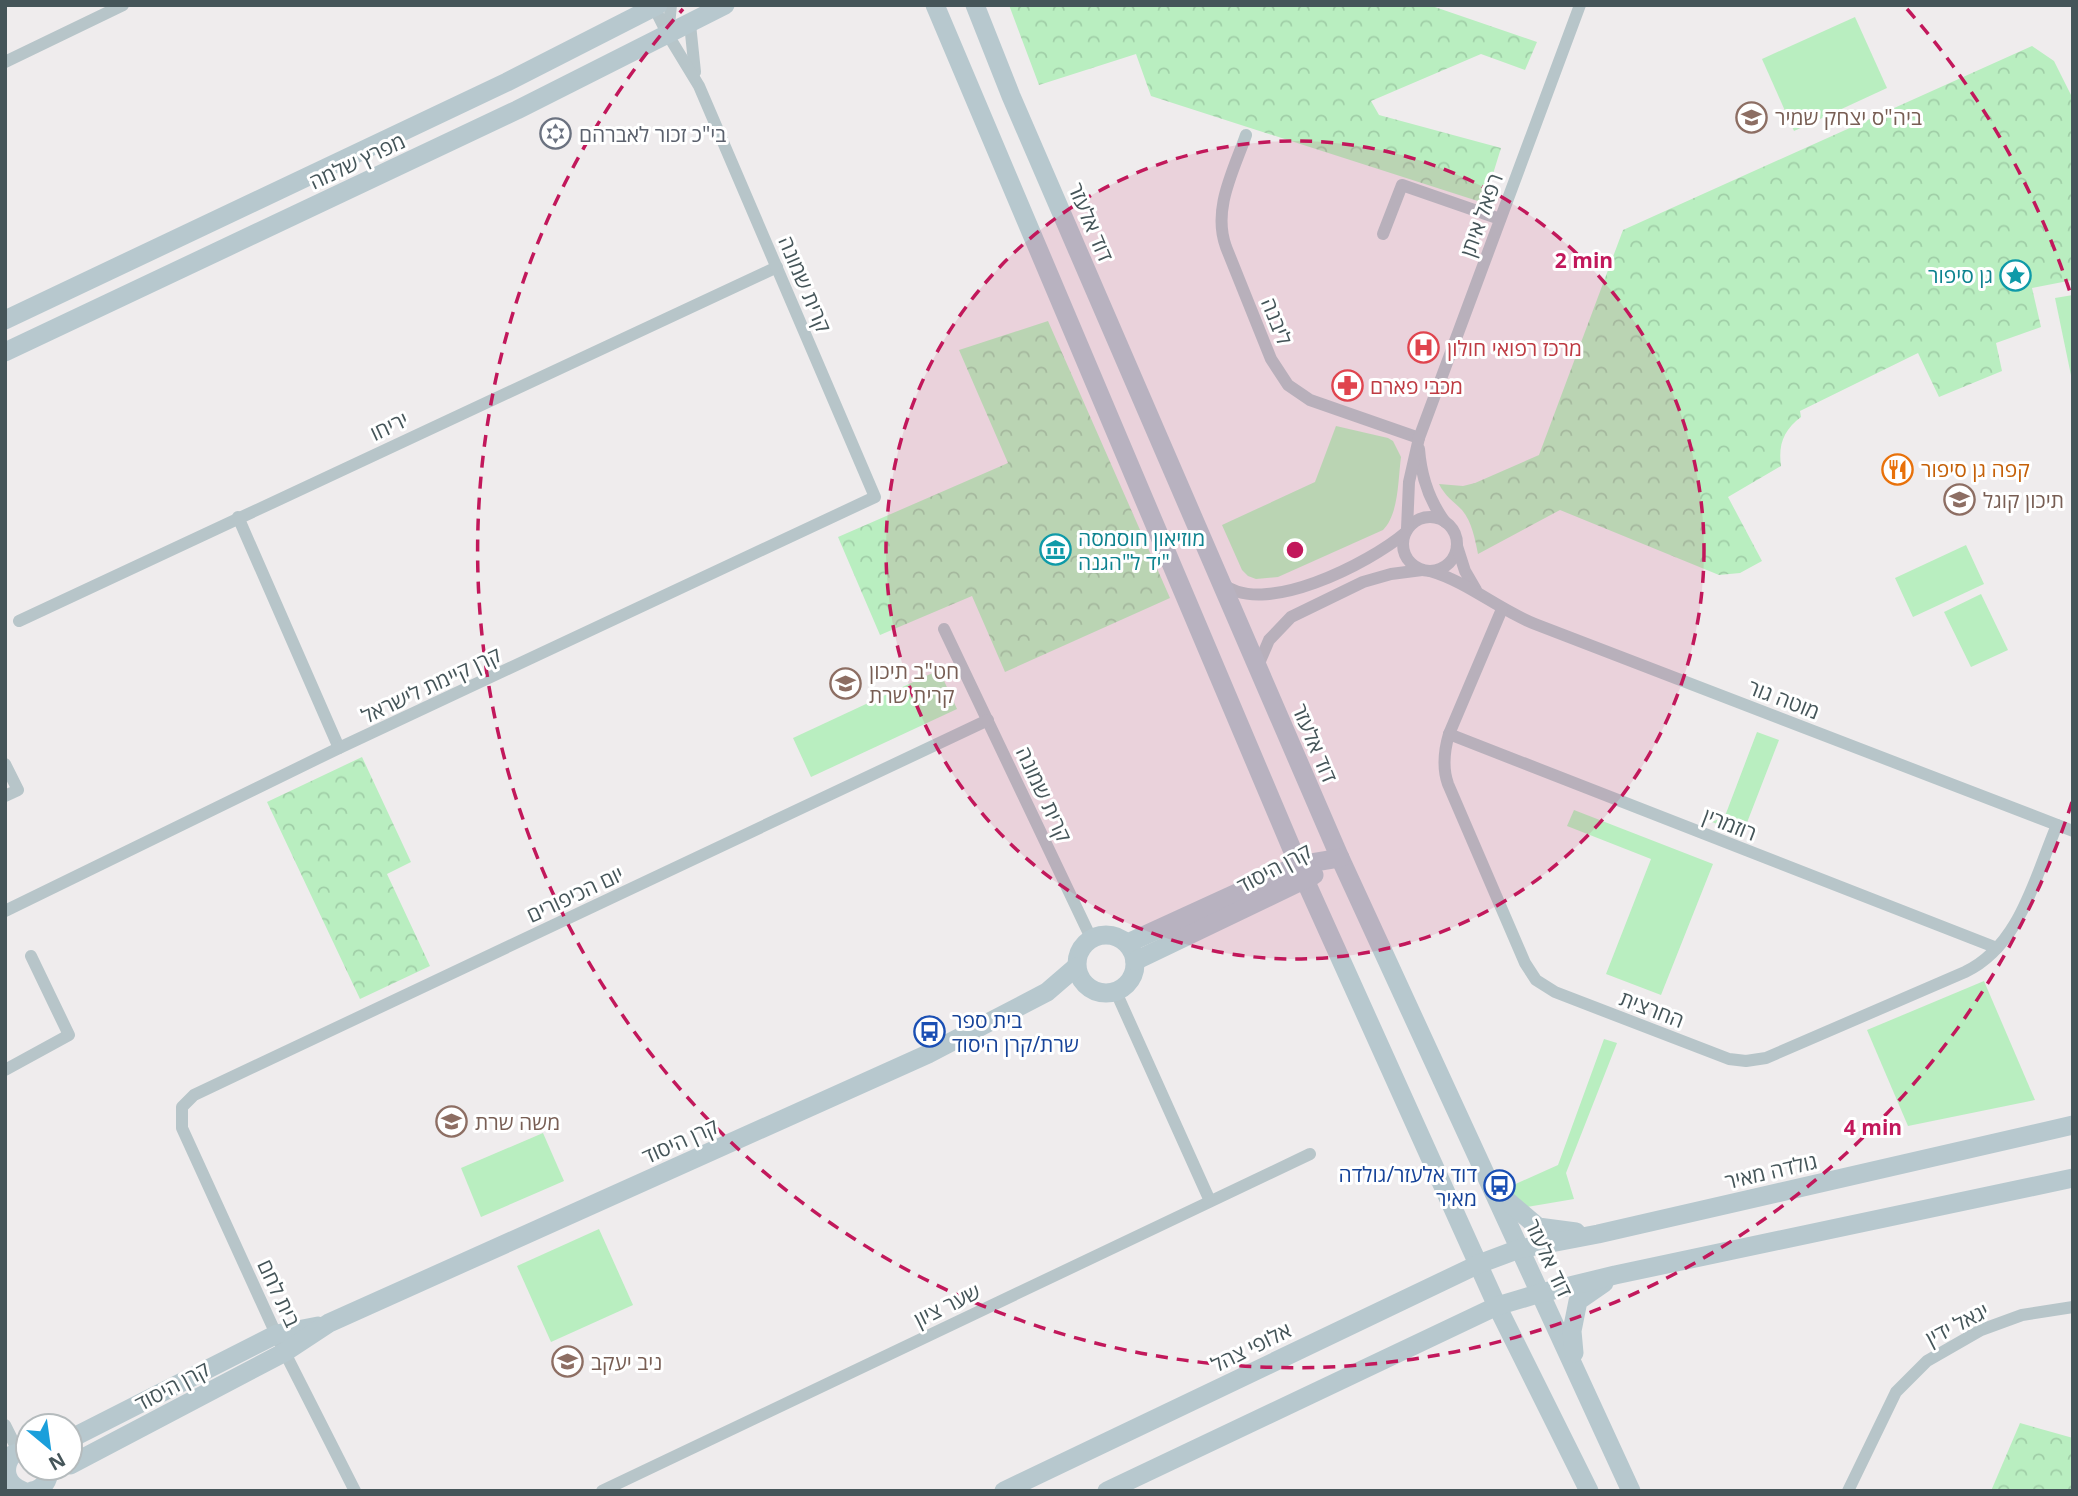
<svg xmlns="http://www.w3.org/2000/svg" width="2078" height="1496" viewBox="0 0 2078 1496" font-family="'Open Sans',Heebo,sans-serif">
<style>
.grass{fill:#b9eec0}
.forest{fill:url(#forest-crowns)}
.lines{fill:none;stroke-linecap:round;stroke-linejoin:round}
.street{stroke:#b7c5c9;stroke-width:12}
.secondary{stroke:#b7c8ce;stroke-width:19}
.ring{fill:none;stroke:#c2185b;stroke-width:3.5;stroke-dasharray:12 9}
.labels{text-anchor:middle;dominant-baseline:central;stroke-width:6;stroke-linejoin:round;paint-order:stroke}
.education-label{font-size:21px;fill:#785e54;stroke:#fff;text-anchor:start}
.worship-label{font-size:21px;fill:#5b616d;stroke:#fff;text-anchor:start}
.street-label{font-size:21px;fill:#455559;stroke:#fff}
.culture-label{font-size:21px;fill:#0d838f;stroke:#fff;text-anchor:end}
.health-label{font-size:21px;fill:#be3a42;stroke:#fff;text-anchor:start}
.food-label{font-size:21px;fill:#c56008;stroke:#fff;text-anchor:start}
.transit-label{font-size:21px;fill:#164399;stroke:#fff;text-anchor:start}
.centre{fill:#c2185b;stroke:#fff;stroke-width:3.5}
.ring-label{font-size:21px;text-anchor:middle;font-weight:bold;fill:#c2185b;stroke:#fff;stroke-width:6;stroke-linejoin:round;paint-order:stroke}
</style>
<defs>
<pattern id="forest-crowns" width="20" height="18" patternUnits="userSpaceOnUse" patternTransform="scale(1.75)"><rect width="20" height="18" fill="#b9eec0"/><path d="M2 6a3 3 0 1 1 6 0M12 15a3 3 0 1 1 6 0" fill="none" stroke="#a0cea7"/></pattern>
</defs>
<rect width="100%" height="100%" fill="#efeced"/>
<g class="grass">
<path d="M1855,17L1887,88L1794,131L1762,59Z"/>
<path d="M2073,295V385L2055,298Z"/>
<path d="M1336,426L1388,438L1393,441L1401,457C1398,479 1399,514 1383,530L1278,577L1256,579L1248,576L1242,570L1222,525L1315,482Z"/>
<path d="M1966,545L1984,584L1913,617L1895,578Z"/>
<path d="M1981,594L2008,650L1971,667L1944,612Z"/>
<path d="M939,670L957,709L811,777L793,738Z"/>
<path d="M1757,732L1779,740L1743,833L1712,822L1725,816Z"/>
<path d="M1574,810L1713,864L1661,995L1606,974L1651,859L1567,826Z"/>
<path d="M1984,981L2035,1100L1908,1126L1867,1030Z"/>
<path d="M1604,1039L1617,1043L1566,1173L1574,1199L1521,1208L1500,1191L1558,1165Z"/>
<path d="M543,1133L564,1181L481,1217L461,1168Z"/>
<path d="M599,1229L633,1305L551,1342L517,1266Z"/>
</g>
<g class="forest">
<path d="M1009,5H1429L1537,42L1525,70L1481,54L1371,101L1379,115L1501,148L1484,203L1151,96L1136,54L1039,85Z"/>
<path d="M2032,46L2054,61L2073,99V280L2032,288L2041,327L1996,343L2002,371L1939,397L1918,353L1800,411L1801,417C1784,430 1778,444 1781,466L1728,497L1762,561L1740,573L1719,575L1560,510L1478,554C1475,539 1472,522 1462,510C1453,501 1445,496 1439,484L1463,486L1475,483L1539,455L1623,230Z"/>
<path d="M1048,321L1170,598L1005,672L972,596L880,635L838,537L1008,463L959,350Z"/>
<path d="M362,757L411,862L387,874L430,966L360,999L267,802Z"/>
<path d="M2020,1423L2073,1438V1491H1991Z"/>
</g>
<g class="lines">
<g class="street">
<path d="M690,24L695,72"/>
<path d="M668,35L671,5"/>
<path d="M5,62L123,5"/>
<path d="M1246,135C1234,170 1212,209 1226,247L1271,359L1288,385L1310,400L1419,438"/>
<path d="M1383,234L1402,185L1500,219"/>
<path d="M1419,449C1421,476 1428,499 1445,522"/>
<path d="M238,517L339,748"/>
<circle cx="1430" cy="544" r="27"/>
<path d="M1407,529L1409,482L1419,438L1580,5"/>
<path d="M1457,546L1465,571L1476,590"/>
<path d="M1430,571C1468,582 1499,610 1535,624L2073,831"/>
<path d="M1221,582C1261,620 1371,562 1405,533"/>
<path d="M1502,609L1449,734C1444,751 1442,767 1448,784L1525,963L1536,980L1555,992L1729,1059L1746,1061L1766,1058L1965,972C2020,946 2035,877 2057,825"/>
<path d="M19,621L777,267"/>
<path d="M944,629L1091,938"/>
<path d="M1257,668L1269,640L1291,617L1363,582L1391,574L1422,570"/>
<path d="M1449,734L1997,948"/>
<path d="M5,764L18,790L5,796"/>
<path d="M5,911L339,748L875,497L699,86L668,35L653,5"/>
<path d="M1116,992L1210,1201"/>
<path d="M5,1070L69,1035L31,956"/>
<path d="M5,1425L18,1451"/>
<path d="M355,1491L281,1345L182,1128V1107L194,1095L988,720"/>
<path d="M602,1491L1310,1154"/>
<path d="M1848,1491L1896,1392L1927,1361L1981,1330L2022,1315L2073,1307"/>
</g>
<g class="secondary">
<path d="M935,5L1305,880L1497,1306L1589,1491"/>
<path d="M975,5L1011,96L1340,858L1631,1491"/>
<path d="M5,320L507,82L658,5"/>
<path d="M5,352L517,110L725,5"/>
<circle cx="1106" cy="964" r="29"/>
<path d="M1128,943L1298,865L1340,858"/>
<path d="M1135,961L1314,875"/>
<path d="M1497,1192L1538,1227L1576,1232"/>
<path d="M1574,1353L1572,1331L1578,1301L1604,1283"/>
<path d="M70,1439L277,1334L318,1326"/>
<path d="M70,1465L285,1352L329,1323L928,1054L1047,992L1076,967"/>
<path d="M23,1491C6,1485 2,1469 12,1455L28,1449"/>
<path d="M32,1491C44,1488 49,1480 49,1468"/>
<path d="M1004,1491L1479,1264L1519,1249L1598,1234L2073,1125"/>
<path d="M1107,1491L1497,1306L1541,1293L1615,1275L2073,1178"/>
</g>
</g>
<circle cx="1295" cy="550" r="409" fill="#c2185b" fill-opacity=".12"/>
<g class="ring">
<circle cx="1295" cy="550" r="409"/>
<path d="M2072 802A817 817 0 1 1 683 9M1907 9A817 817 0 0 1 2072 298"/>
</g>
<defs>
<symbol id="school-ring" viewBox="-11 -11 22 22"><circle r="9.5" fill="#fff" stroke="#8d6e63" stroke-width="1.5"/><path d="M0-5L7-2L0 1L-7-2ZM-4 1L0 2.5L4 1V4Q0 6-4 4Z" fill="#8d6e63"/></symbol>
<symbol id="synagogue-ring" viewBox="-11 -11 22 22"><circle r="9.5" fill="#fff" stroke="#6b7280" stroke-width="1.5"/><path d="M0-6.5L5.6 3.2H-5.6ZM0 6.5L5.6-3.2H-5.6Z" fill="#6b7280"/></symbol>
<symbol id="sight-ring" viewBox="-11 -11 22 22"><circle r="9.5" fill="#fff" stroke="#0f9aa8" stroke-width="1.5"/><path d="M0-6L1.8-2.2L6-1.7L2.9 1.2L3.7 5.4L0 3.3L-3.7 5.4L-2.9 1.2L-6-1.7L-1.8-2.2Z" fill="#0f9aa8"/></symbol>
<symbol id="hospital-ring" viewBox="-11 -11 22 22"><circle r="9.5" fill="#fff" stroke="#e0444e" stroke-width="1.5"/><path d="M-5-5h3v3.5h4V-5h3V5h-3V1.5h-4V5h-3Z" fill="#e0444e"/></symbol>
<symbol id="pharmacy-ring" viewBox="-11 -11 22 22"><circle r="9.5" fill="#fff" stroke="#e0444e" stroke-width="1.5"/><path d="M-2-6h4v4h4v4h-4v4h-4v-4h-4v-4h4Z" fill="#e0444e"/></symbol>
<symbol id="restaurant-ring" viewBox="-11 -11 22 22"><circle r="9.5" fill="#fff" stroke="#e8710a" stroke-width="1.5"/><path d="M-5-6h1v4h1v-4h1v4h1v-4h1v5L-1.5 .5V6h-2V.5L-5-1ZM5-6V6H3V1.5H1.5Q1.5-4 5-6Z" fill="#e8710a"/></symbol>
<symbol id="museum-ring" viewBox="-11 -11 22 22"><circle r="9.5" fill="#fff" stroke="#0f9aa8" stroke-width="1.5"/><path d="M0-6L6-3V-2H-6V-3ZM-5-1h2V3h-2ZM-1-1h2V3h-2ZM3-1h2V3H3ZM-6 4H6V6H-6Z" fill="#0f9aa8"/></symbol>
<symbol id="bus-ring" viewBox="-11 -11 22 22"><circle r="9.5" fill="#fff" stroke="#1a4fb4" stroke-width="1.5"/><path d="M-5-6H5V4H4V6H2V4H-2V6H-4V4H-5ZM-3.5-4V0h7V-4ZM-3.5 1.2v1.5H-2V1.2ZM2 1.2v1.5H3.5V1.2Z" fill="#1a4fb4"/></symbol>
</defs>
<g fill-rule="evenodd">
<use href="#school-ring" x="1734" y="100" width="35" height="35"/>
<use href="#synagogue-ring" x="538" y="116" width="35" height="35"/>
<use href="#sight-ring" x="1998" y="258" width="35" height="35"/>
<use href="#hospital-ring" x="1406" y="330" width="35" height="35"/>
<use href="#pharmacy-ring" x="1330" y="368" width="35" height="35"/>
<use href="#restaurant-ring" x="1880" y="452" width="35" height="35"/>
<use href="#school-ring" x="1942" y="482" width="35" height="35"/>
<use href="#museum-ring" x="1038" y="532" width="35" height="35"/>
<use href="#school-ring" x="828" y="666" width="35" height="35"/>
<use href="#bus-ring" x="912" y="1014" width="35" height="35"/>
<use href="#school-ring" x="434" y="1104" width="35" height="35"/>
<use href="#bus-ring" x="1482" y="1168" width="35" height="35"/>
<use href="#school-ring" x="550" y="1344" width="35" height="35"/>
</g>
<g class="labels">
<g class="education-label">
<text x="1775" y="117">ביה"ס יצחק שמיר</text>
<text x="1983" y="500">תיכון קוגל</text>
<text x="869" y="671">חט"ב תיכון<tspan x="869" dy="24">קרית שרת</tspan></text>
<text x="475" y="1122">משה שרת</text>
<text x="591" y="1362">ניב יעקב</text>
</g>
<g class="worship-label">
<text x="579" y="134">בי"כ זכור לאברהם</text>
</g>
<g class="street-label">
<text transform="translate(357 161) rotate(-25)">מפרץ שלמה</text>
<text transform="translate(1481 215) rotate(-70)">רפאל איתן</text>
<text transform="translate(1091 222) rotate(67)">דוד אלעזר</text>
<text transform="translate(805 284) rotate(67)">קרית שמונה</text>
<text transform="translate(1277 321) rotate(68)">ליבנה</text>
<text transform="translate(389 426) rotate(-25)">יריחו</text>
<text transform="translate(431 685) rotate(-25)">קרן קיימת לישראל</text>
<text transform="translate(1784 699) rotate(21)">מוטה גור</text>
<text transform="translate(1315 743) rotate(67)">דוד אלעזר</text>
<text transform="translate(1044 794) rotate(65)">קרית שמונה</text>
<text transform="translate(1730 824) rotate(21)">רוזמרין</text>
<text transform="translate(1274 868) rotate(-28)">קרן היסוד</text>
<text transform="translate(575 894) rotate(-25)">יום הכיפורים</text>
<text transform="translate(1652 1009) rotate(21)">החרצית</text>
<text transform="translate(680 1141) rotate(-24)">קרן היסוד</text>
<text transform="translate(1771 1171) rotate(-13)">גולדה מאיר</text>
<text transform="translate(1549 1258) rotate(65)">דוד אלעזר</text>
<text transform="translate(279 1293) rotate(65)">בית לחם</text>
<text transform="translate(947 1305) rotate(-26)">שער ציון</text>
<text transform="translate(1957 1324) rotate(-27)">יגאל ידין</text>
<text transform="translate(1251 1347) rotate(-26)">אלופי צהל</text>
<text transform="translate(172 1386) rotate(-28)">קרן היסוד</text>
</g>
<g class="culture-label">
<text x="1993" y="275">גן סיפור</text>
<text x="1078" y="538" text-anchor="start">מוזיאון חוסמסה<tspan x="1078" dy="24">יד ל"הגנה"</tspan></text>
</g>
<g class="health-label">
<text x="1447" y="348">מרכז רפואי חולון</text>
<text x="1370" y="386">מכבי פארם</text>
</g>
<g class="food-label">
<text x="1921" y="469">קפה גן סיפור</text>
</g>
<g class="transit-label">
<text x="952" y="1020">בית ספר<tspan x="952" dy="24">שרת/קרן היסוד</tspan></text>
<text x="1477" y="1174" text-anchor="end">דוד אלעזר/גולדה<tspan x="1477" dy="24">מאיר</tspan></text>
</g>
</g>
<circle cx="1295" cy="550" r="10" class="centre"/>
<g class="ring-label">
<text x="1584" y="268">2 min</text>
<text x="1873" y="1135">4 min</text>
</g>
<rect width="2078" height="1496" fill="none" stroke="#455559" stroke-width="14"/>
<g transform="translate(49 1447) rotate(151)"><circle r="33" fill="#ffffff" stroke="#b5bbbd" stroke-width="2"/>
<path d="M0-5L12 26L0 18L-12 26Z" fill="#1a9fdb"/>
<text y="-10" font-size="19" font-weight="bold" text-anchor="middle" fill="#455559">N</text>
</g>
</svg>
